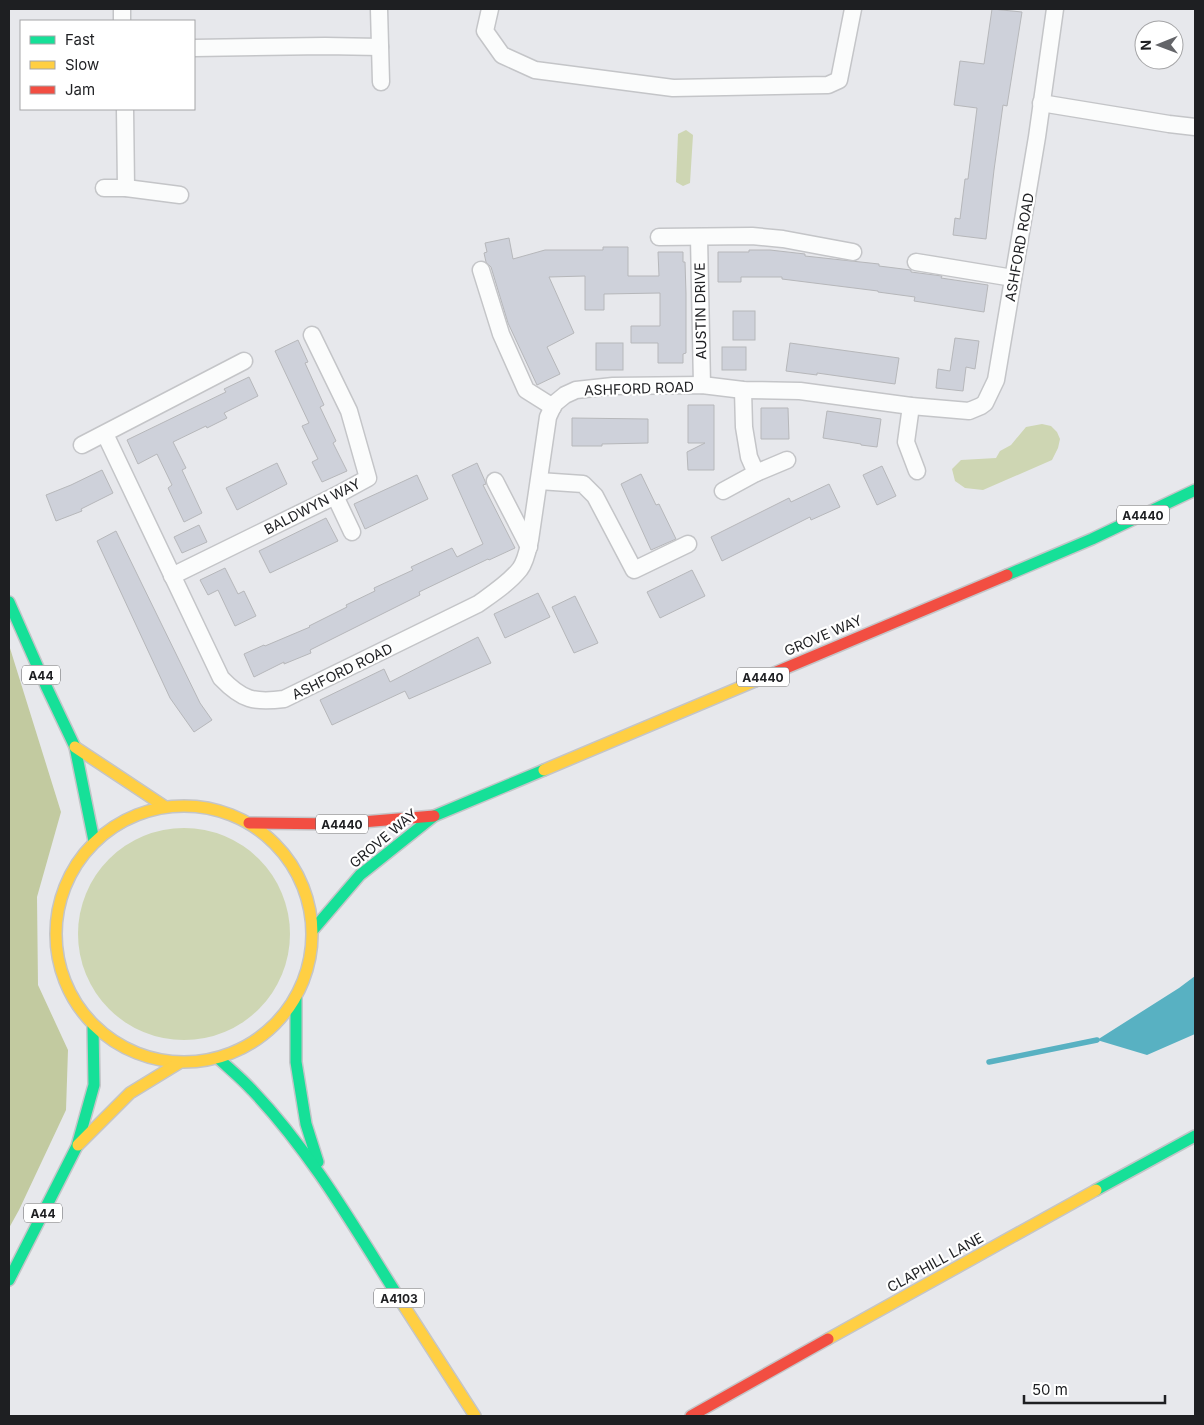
<svg xmlns="http://www.w3.org/2000/svg" width="1204" height="1425" viewBox="0 0 1204 1425" font-family="Inter,sans-serif">
<style>
.green{fill:#ced6b3}
.forest{fill:#c2caa0}
.water{fill:#58b1c2}
.lines{fill:none;stroke-linecap:round;stroke-linejoin:round}
.stream{stroke:#58b1c2;stroke-width:5.5}
.building{fill:#ced1da;stroke:#b6b7ba}
.street-casing{stroke:#c4c5c8;stroke-width:19}
.fast-casing{stroke:#c4c5c8;stroke-width:14}
.slow-casing{stroke:#c4c5c8;stroke-width:14}
.jam-casing{stroke:#c4c5c8;stroke-width:14}
.street{stroke:#fbfcfc;stroke-width:16}
.fast{stroke:#16e098;stroke-width:11}
.slow{stroke:#ffcf43;stroke-width:11}
.jam{stroke:#f24e42;stroke-width:11}
.labels{text-anchor:middle;dominant-baseline:central;stroke-width:4.5;stroke-linejoin:round;paint-order:stroke}
.shield{fill:#fff;stroke:#626264;stroke-width:1}
.shield-label{font-size:12px;font-weight:bold;fill:#1e1f22}
.street-label{font-size:14px;fill:#1e1f22;stroke:#fff}
</style>
<rect width="100%" height="100%" fill="#e7e8ec"/>
<g class="green">
<path d="M686,130L693,135L690,183L683,186L676,182L678,134Z"/>
<path d="M1042,424L1051,426L1057,432L1060,439L1058,448L1052,460L983,490L965,488L955,481L952,469L961,460L996,458L1000,451L1011,445L1026,427Z"/>
<circle cx="184" cy="934" r="106"/>
</g>
<path class="forest" d="M9,645L61,812L37,897L38,985L68,1050L66,1110L19,1210L9,1228Z"/>
<path class="water" d="M1195,976V1034L1147,1055L1097,1040L1179,988Z"/>
<g class="lines">
<path class="stream" d="M989,1062L1097,1040"/>
</g>
<g class="building">
<path d="M992,9L1022,12L1007,106L1003,105L994,170L986,239L953,235L955,218L960,219L965,179H968L977,108L954,105L960,61L984,64Z"/>
<path d="M509,238L513,259L545,250H603V247H628V276H659L658,252H683V262H685L686,294V353L683,354V363H658V343H631V326H660V293L604,294V310H585V276L549,277L574,333L547,347L560,374L537,385L508,323L491,267L486,262L484,253L487,252L485,243Z"/>
<path d="M749,250H770L805,254V256L879,264V266L911,270V272L942,276L941,278L988,285L984,312L914,301L915,297L878,292V291L782,279V277H741V282H718V252H749Z"/>
<rect x="733" y="311" width="22" height="29"/>
<path d="M955,338L979,341L975,369L966,367L963,391L936,388L938,369L950,371Z"/>
<path d="M298,340L308,362L305,363L324,405L320,407L336,441L333,443L347,471L322,482L312,462L318,459L302,426L309,423L275,351Z"/>
<rect x="596" y="343" width="27" height="27"/>
<path d="M790,343L899,358L895,384L817,373V375L786,371Z"/>
<rect x="722" y="347" width="24" height="23"/>
<path d="M249,377L258,396L224,413L227,418L207,428L206,426L173,442L186,468L182,470L202,513L184,522L168,488L172,485L157,454L138,464L127,440L226,392L224,389Z"/>
<path d="M688,405H714V470H688L687,452L705,443H688Z"/>
<path d="M761,408H788L789,439H761Z"/>
<path d="M827,411L881,419L877,447L861,445V444L823,438Z"/>
<path d="M572,418L648,419V443L602,444V446H572Z"/>
<path d="M277,463L287,484L237,510L226,488Z"/>
<path d="M477,463L485,481L486,484L483,485L515,548L489,560L488,559L419,592L420,595L310,650L311,653L284,664V662L254,677L244,654L264,645L265,646L310,627L309,626L347,607L346,605L375,591L374,588L413,570L411,567L452,548L457,557L483,544L452,475Z"/>
<path d="M882,466L896,496L877,505L863,475Z"/>
<path d="M102,470L113,493L81,509L82,511L56,521L46,495L71,485Z"/>
<path d="M641,474L656,505L659,504L676,539L651,550L621,484Z"/>
<path d="M417,475L428,499L365,529L354,504Z"/>
<path d="M829,484L840,507L811,520L810,517L722,561L711,537L789,498L791,502Z"/>
<path d="M326,518L338,541L270,573L259,551Z"/>
<path d="M199,525L207,542L182,553L174,537Z"/>
<path d="M116,531L200,703L212,720L194,732L170,698L97,541Z"/>
<path d="M225,568L238,594L244,591L256,616L235,626L218,590L208,595L200,580Z"/>
<path d="M692,570L705,596L660,618L647,592Z"/>
<path d="M538,593L550,617L505,638L494,614Z"/>
<path d="M575,596L598,643L574,653L552,607Z"/>
<path d="M478,637L491,663L409,699L405,691L332,725L320,700L384,669L390,682Z"/>
</g>
<g class="lines">
<defs>
<g id="street">
<path d="M122,9V21"/>
<path d="M379,9L381,82"/>
<path d="M490,9L485,31L502,55L535,70L673,88L828,85L839,80L853,9"/>
<path d="M194,48L325,46L380,47"/>
<path d="M1041,103L1169,124L1195,127"/>
<path d="M125,109L126,188"/>
<path d="M104,188H126L180,195"/>
<path d="M659,237L752,236L783,239L853,252"/>
<path d="M699,237L702,385"/>
<path d="M916,262L1013,278"/>
<path d="M481,270L501,334L526,390L553,407"/>
<path d="M743,390L744,427L749,457L756,473"/>
<path d="M911,406L906,442L917,471"/>
<path d="M105,434L221,678C242,700 254,703 284,699L478,604C492,594 509,583 520,569C526,561 528,549 530,540L548,417L554,404L565,395L576,390L613,386L702,385L743,390L800,391L911,406L969,411L981,406L985,403L996,380L1037,137L1055,9"/>
<path d="M82,445L244,361"/>
<path d="M495,481L529,547"/>
<path d="M539,481L583,484L595,496L634,570L688,544"/>
<path d="M723,491L756,473L787,460"/>
<path d="M335,496L352,532"/>
<path d="M172,576L335,496L368,478L349,411L312,335"/>
</g>
<g id="fast">
<path d="M1007,575L1092,539L1195,490"/>
<path d="M9,602L47,688L75,747L94,841"/>
<path d="M313,930L360,875L434,816L544,770"/>
<path d="M296,997V1062L306,1124L318,1162"/>
<path d="M219,1059C230,1069 242,1079 252,1090C313,1154 357,1232 404,1306"/>
<path d="M1096,1190L1195,1136"/>
<path d="M9,1280L77,1146L94,1085L93,1027"/>
</g>
<g id="slow">
<path d="M75,747L164,806"/>
<path d="M544,770L755,681"/>
<circle cx="184" cy="934" r="128"/>
<path d="M78,1145L130,1093L179,1063"/>
<path d="M404,1306L475,1416"/>
<path d="M828,1339L1096,1190"/>
</g>
<g id="jam">
<path d="M755,681L1007,575"/>
<path d="M249,823L338,824L434,816"/>
<path d="M691,1416L828,1339"/>
</g>
</defs>
<use href="#street" class="street-casing"/>
<use href="#fast" class="fast-casing"/>
<use href="#slow" class="slow-casing"/>
<use href="#jam" class="jam-casing"/>
<use href="#street" class="street"/>
<use href="#fast" class="fast"/>
<use href="#slow" class="slow"/>
<use href="#jam" class="jam"/>
</g>
<g class="labels">
<g class="shield">
<rect x="1117" y="505.5" width="52" height="19" rx="4"/>
<rect x="22" y="665.5" width="38" height="19" rx="4"/>
<rect x="737" y="667.5" width="52" height="19" rx="4"/>
<rect x="316" y="814.5" width="52" height="19" rx="4"/>
<rect x="24" y="1203.5" width="38" height="19" rx="4"/>
<rect x="374" y="1288.5" width="50" height="19" rx="4"/>
</g>
<g class="shield-label">
<text x="1143" y="515">A4440</text>
<text x="41" y="675">A44</text>
<text x="763" y="677">A4440</text>
<text x="342" y="824">A4440</text>
<text x="43" y="1213">A44</text>
<text x="399" y="1298">A4103</text>
</g>
<g class="street-label">
<text transform="translate(1019 247) rotate(-80)">ASHFORD ROAD</text>
<text transform="translate(700 311) rotate(-91)">AUSTIN DRIVE</text>
<text transform="translate(639 388) rotate(-2)">ASHFORD ROAD</text>
<text transform="translate(312 506) rotate(-27)">BALDWYN WAY</text>
<text transform="translate(823 635) rotate(-23)">GROVE WAY</text>
<text transform="translate(342 671) rotate(-26)">ASHFORD ROAD</text>
<text transform="translate(383 838) rotate(-40)">GROVE WAY</text>
<text transform="translate(935 1262) rotate(-29)">CLAPHILL LANE</text>
</g>
</g>
<rect width="1204" height="1425" fill="none" stroke="#1e1f22" stroke-width="20"/>
<rect x="20" y="20" width="175" height="90" fill="#ffffff" stroke="#a5a5a7"/>
<rect x="30" y="36" width="25" height="8" fill="#16e098" stroke="#a5a5a7"/>
<text x="65" y="45" font-size="15" fill="#1e1f22">Fast</text>
<rect x="30" y="61" width="25" height="8" fill="#ffcf43" stroke="#a5a5a7"/>
<text x="65" y="70" font-size="15" fill="#1e1f22">Slow</text>
<rect x="30" y="86" width="25" height="8" fill="#f24e42" stroke="#a5a5a7"/>
<text x="65" y="95" font-size="15" fill="#1e1f22">Jam</text>
<g transform="translate(1159 45) rotate(269)"><circle r="24" fill="#ffffff" stroke="#a5a5a7"/>
<path d="M0-4L9 19L0 12L-9 19Z" fill="#646569"/>
<text y="-8" font-size="14" font-weight="bold" text-anchor="middle" fill="#1e1f22">N</text>
</g>
<path d="M1024 1395v8h141v-8" fill="none" stroke="#1e1f22" stroke-width="2.5"/>
<text x="1032" y="1395" font-size="15" fill="#1e1f22" stroke="#ffffff" stroke-width="4" paint-order="stroke">50 m</text>
</svg>
